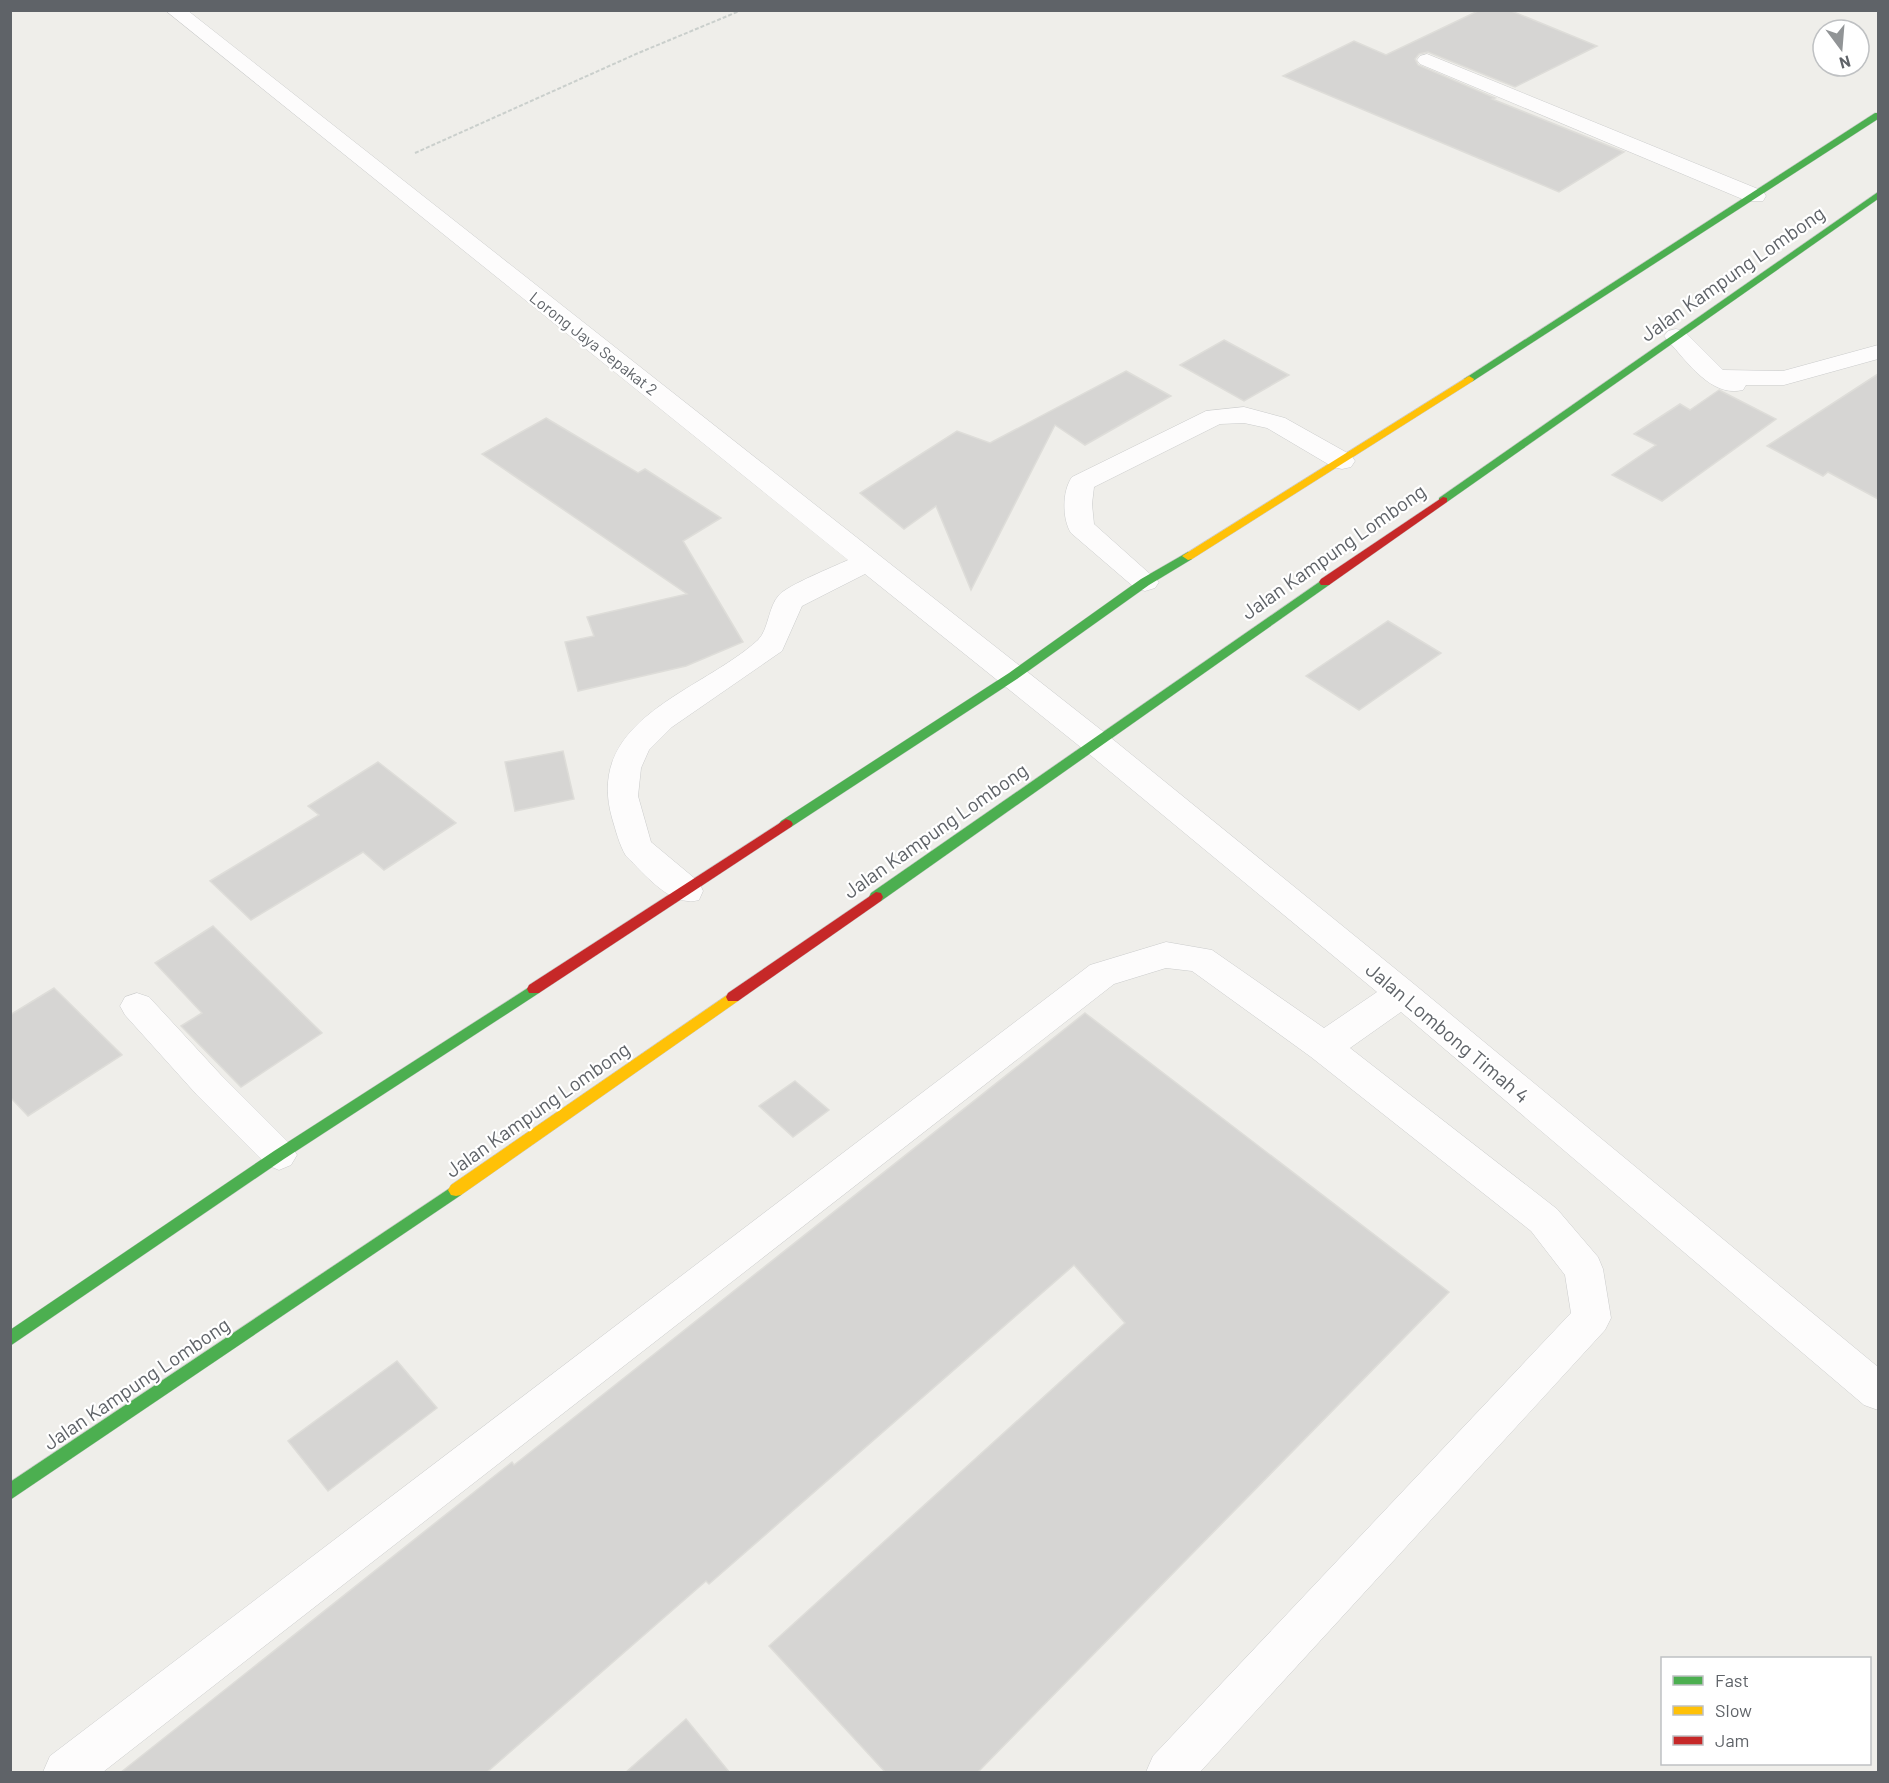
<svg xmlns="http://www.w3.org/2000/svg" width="1889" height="1783" viewBox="0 0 1889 1783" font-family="Barlow,sans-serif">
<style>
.building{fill:#d6d5d3;stroke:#deddd9;stroke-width:1.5}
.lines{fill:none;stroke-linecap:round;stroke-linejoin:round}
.lane-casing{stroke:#cbcccc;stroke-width:1}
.street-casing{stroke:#cbcccc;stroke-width:1}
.fast-casing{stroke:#cacacb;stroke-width:1}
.slow-casing{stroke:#cacacb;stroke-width:1}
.jam-casing{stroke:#cacacb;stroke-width:1}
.path{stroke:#cacfcc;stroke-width:2;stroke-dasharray:4 2;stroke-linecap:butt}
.lane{fill:#fdfcfc;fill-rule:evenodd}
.street{fill:#fdfcfc;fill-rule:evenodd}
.fast{fill:#4caf50;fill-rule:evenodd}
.slow{fill:#ffc107;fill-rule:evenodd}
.jam{fill:#c62828;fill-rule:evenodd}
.labels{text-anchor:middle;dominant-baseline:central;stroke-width:4.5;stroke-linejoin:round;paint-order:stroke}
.far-street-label{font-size:16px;fill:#5f6368;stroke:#fff}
.street-label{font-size:20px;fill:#5f6368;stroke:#fff}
</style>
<rect width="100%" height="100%" fill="#efeeea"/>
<g class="building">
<path d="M1480,10H1509L1597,46L1515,87L1428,52L1419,54L1415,59L1418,65L1495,98L1492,99L1624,152L1559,192L1283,76L1354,41L1386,55Z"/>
<path d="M1224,340L1289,375L1244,401L1180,365Z"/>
<path d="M1126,371L1171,396L1085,445L1055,425L971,590L936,506L904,529L860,493L957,431L990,443Z"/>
<path d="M1878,374V499L1828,472L1823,476L1767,446Z"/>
<path d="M1719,390L1776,419L1662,501L1612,475L1656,445L1634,434L1680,404L1690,410Z"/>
<path d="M546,418L638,473L645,469L721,518L683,541L743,642L686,666L578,691L565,642L594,636L587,617L687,594L482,454Z"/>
<path d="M1388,621L1441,653L1359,710L1306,676Z"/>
<path d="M563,751L574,799L515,811L505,762Z"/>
<path d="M378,762L456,823L384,870L363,852L251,920L210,881L319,815L308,806Z"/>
<path d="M213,926L322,1033L241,1087L181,1026L202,1013L155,963Z"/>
<path d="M54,988L122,1055L28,1116L10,1097V1015Z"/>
<path d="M1085,1013L1449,1292L977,1773H886L769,1646L1125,1323L1074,1265L709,1584L706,1581L486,1773H120L512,1462L514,1465Z"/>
<path d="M795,1081L829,1110L793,1137L759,1106Z"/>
<path d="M397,1361L437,1408L328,1491L288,1441Z"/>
<path d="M686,1719L730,1773H625Z"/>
</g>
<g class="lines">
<defs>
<g id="lane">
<path d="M1676,329L1684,331L1723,370L1783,371L1878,345V359L1784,385H1746L1743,390C1711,398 1687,361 1668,341L1664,336L1668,331Z"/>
<path d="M137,993L149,997L221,1075L291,1145L297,1155L291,1165L279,1170L267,1165L197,1095L125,1015L120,1006L125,997Z"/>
</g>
<g id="street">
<path d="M165,10H187L1105,733L1414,984L1878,1367V1410L1864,1405L1401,1012L1350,1048L1557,1209L1598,1257L1603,1269L1611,1318L1605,1330L1200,1772H1146L1153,1756L1571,1313L1565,1275L1531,1231L1311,1057L1192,971L1166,968L1114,984L103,1772H43L50,1756L1090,965L1166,942L1212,950L1324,1028L1377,992L1083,749L865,574L802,606L782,651L672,727L649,750L641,768L638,796L651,842L699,882L703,891L699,900C671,908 645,874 626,856C619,844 616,831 612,818C584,718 701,692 758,640C769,629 768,607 779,595C788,585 833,567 848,560Z"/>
<path d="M1427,54L1763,191L1766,196L1763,201H1747L1420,64L1417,60L1420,56Z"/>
<path d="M1244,407L1285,418L1351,455L1355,461L1351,467L1342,469L1333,467L1267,428L1244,423L1220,424L1094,487L1092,504L1094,524L1159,582L1155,588L1145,591L1135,588L1071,533C1062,519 1062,491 1072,477L1206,411Z"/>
</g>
<g id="fast">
<path d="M1875,113H1878V119L1473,381L1469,382L1464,379Z"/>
<path d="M1878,192V199L1447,502H1439V498Z"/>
<path d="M1188,552L1192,553V559L1149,585L1017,679L791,827H781L779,824L781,821L1009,673L1141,579Z"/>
<path d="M1325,578L1331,582L1329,585L881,901H871L869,897L871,893Z"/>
<path d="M534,984L539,985L541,989L539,993L284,1159L10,1346V1330L274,1151Z"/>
<path d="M456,1184L461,1185L464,1190L461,1195L10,1500V1482Z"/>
</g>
<g id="slow">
<path d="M1469,376L1474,379L1473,381L1192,559L1188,560L1182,556Z"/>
<path d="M733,991L738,993L740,997L738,1001L461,1195L456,1196L451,1195L448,1190L451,1185Z"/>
</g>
<g id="jam">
<path d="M1443,497L1447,498V502L1329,585H1321L1319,582L1321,579Z"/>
<path d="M786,819L791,821L793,824L791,827L539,993H529L527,989L529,985Z"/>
<path d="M876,892L881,893L883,897L881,901L738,1001H728L726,997L728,993Z"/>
</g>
</defs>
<use href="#lane" class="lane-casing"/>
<use href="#street" class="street-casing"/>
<use href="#fast" class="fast-casing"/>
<use href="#slow" class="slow-casing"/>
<use href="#jam" class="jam-casing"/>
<path class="path" d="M415,153L636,54L742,10"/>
<use href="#lane" class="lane"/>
<use href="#street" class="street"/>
<use href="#fast" class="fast"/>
<use href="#slow" class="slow"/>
<use href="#jam" class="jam"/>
</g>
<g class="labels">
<g class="far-street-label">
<text transform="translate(594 343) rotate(38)">Lorong Jaya Sepakat 2</text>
</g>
<g class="street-label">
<text transform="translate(1732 273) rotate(-35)">Jalan Kampung Lombong</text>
<text transform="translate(1333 551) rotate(-35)">Jalan Kampung Lombong</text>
<text transform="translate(935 830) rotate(-35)">Jalan Kampung Lombong</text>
<text transform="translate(1448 1032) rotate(40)">Jalan Lombong Timah 4</text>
<text transform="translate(537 1109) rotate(-35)">Jalan Kampung Lombong</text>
<text transform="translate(136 1383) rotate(-34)">Jalan Kampung Lombong</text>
</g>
</g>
<rect width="1889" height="1783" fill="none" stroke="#5f6368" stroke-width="24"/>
<rect x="1661" y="1657" width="210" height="108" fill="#ffffff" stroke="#bfc1c3" stroke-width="1.5"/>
<rect x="1673" y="1676" width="30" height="9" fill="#4caf50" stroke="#bfc1c3" stroke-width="1.5"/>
<text x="1715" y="1687" font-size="18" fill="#5f6368">Fast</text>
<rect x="1673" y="1706" width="30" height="9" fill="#ffc107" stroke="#bfc1c3" stroke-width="1.5"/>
<text x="1715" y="1717" font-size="18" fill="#5f6368">Slow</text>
<rect x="1673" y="1736" width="30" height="9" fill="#c62828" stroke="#bfc1c3" stroke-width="1.5"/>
<text x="1715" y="1747" font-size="18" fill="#5f6368">Jam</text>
<g transform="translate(1841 48) rotate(164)"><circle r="28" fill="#ffffff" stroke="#bfc1c3" stroke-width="1.5"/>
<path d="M0-4.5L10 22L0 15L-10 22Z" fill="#919496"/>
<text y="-9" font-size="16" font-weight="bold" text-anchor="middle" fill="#5f6368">N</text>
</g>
</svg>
